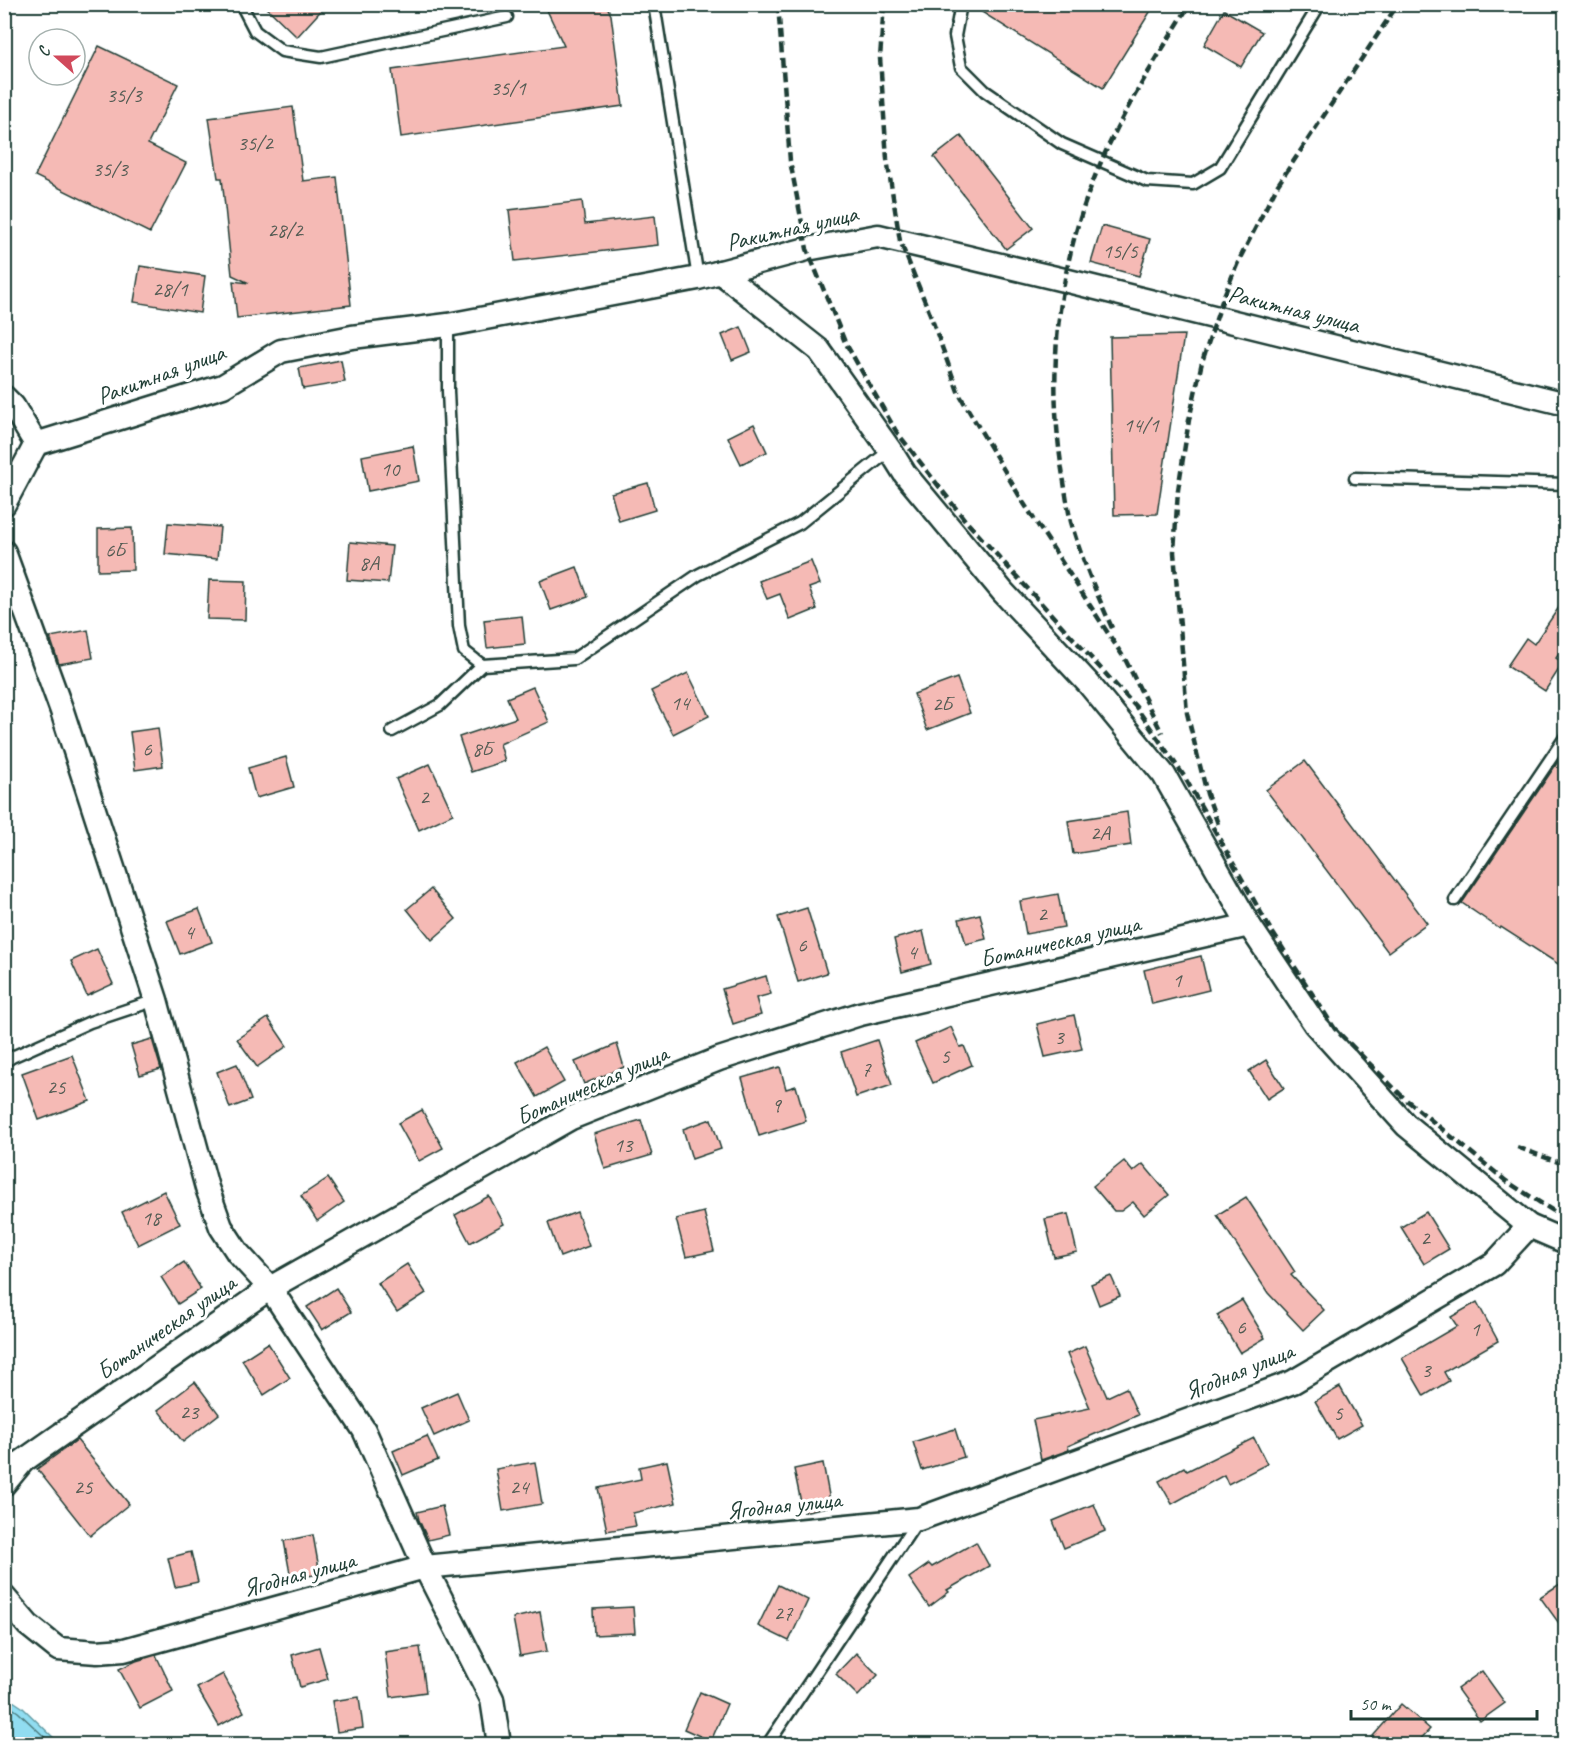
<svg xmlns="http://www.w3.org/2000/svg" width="1570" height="1749" viewBox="0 0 1570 1749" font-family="Caveat,sans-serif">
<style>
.water{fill:#91ddf1;stroke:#639da5;stroke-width:1.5}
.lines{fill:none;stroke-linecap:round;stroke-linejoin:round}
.shore{stroke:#4d7d80;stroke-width:1.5}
.building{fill:#f5bab5;stroke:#1f3d34;stroke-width:1.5}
.lane-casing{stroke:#1f3d34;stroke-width:15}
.street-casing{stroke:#1f3d34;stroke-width:27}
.lane{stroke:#fff;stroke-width:10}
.street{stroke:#fff;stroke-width:22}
.rail{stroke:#1f3d34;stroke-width:4.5;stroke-dasharray:9 4.5;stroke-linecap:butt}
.labels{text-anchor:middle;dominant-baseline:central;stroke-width:6;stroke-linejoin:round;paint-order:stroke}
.number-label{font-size:21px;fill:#545c54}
.street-label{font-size:24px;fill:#1f3d34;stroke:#fff}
</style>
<rect width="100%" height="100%" fill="#fff"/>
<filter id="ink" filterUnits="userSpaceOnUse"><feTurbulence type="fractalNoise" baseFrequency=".0167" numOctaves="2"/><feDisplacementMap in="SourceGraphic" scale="12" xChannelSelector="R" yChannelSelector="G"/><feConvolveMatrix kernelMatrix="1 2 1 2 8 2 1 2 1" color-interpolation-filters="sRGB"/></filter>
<g filter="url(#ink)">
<path class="water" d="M4,1695L22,1707L60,1744H5Z"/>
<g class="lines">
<path class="shore" d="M4,1702L18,1712L52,1744"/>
</g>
<g class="building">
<path d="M263,4H327L297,37Z"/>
<path d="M544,4H606L611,15L623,106L401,137L392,70L564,46Z"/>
<path d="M969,4H1155L1103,88Z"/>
<path d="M1224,10L1262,32L1241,67L1204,45Z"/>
<path d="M99,46L178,84L148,144L186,163L150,233L35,176Z"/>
<path d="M293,107L303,181L337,177L351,305L237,318L233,281L249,283L232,275L222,178H218L209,118Z"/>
<path d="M961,136L1033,228L1006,249L934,157Z"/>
<path d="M582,201L585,224L655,216L658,245L515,261L509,210Z"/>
<path d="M1102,226L1150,239L1139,276L1091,263Z"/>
<path d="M140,266L205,276L200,313L134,302Z"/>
<path d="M741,327L751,352L732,360L722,335Z"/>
<path d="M1184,335L1157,514L1114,515L1110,337Z"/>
<path d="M341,360L345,382L303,389L299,368Z"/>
<path d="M754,424L767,452L741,464L728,437Z"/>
<path d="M413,446L419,481L368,491L362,456Z"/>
<path d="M648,483L655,510L619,521L611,493Z"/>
<path d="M168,523L220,527L217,559L165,554Z"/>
<path d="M132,528L133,570L98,571V529Z"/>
<path d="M350,542L392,546L388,583L347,580Z"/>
<path d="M811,561L820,584L809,588L817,609L790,620L780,594L767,599L759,581Z"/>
<path d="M577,567L588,597L551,610L540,581Z"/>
<path d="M209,580L246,581L245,620L207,619Z"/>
<path d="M1566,597V644L1556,658L1563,663L1545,691L1507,666L1526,638L1534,644Z"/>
<path d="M522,616L525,644L487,648L484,620Z"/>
<path d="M88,630L93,658L59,664L50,637Z"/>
<path d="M688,673L709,716L673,734L651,691Z"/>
<path d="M957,678L970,713L927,730L914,694Z"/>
<path d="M533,687L549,722L500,744L505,761L471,772L459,737L516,718L507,698Z"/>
<path d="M158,728L163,766L135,770L130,732Z"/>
<path d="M1566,750V969L1501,927L1500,929L1462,903Z"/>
<path d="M286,757L294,787L256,798L248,768Z"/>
<path d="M1305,761L1427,923L1388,952L1266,790Z"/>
<path d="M430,764L453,814L419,830L396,779Z"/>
<path d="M1127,812L1131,845L1073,854L1068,821Z"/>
<path d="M431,889L456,919L432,940L407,909Z"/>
<path d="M1058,894L1064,927L1026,934L1020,901Z"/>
<path d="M807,908L827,973L798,982L778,917Z"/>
<path d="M199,909L212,942L180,954L167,921Z"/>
<path d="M980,914L986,939L966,944L959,919Z"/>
<path d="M923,931L931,964L902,972L894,939Z"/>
<path d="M97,949L113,984L87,996L71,961Z"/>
<path d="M1201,956L1209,990L1152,1004L1144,970Z"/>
<path d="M766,976L771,994L756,998L761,1015L733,1024L722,989Z"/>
<path d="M1074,1015L1082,1049L1045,1057L1037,1024Z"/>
<path d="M268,1018L287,1046L257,1067L237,1039Z"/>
<path d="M951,1027L960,1047L964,1046L972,1065L933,1083L915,1043Z"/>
<path d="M152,1039L161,1069L140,1075L131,1045Z"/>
<path d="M877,1040L892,1085L856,1097L841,1052Z"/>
<path d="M617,1044L624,1067L584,1084L575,1062Z"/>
<path d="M544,1047L564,1082L537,1097L517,1062Z"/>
<path d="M72,1055L90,1101L39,1120L22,1073Z"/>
<path d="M1266,1060L1284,1088L1267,1099L1249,1071Z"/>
<path d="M237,1064L251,1100L230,1108L217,1072Z"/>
<path d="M780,1067L786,1089L796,1086L806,1121L759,1136L742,1078Z"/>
<path d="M422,1110L443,1148L419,1161L398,1123Z"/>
<path d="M711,1119L721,1149L692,1159L683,1129Z"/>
<path d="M641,1120L652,1155L605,1169L594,1134Z"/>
<path d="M1124,1161L1133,1172L1143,1164L1169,1195L1144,1215L1133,1202L1121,1211H1114L1093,1186Z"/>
<path d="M328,1178L344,1202L317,1221L301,1196Z"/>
<path d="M164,1191L180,1224L138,1245L122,1212Z"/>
<path d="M489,1196L504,1224L470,1243L455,1215Z"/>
<path d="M1246,1197L1295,1272L1291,1275L1324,1310L1303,1330L1268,1293L1217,1215Z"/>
<path d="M577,1212L589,1246L560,1257L548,1223Z"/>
<path d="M704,1212L714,1251L686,1257L676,1219Z"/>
<path d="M1426,1212L1449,1249L1424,1264L1401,1227Z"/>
<path d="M1068,1214L1077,1252L1054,1257L1045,1219Z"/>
<path d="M184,1262L201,1289L178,1304L161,1277Z"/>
<path d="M407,1264L426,1293L397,1312L378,1283Z"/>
<path d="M1111,1276L1120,1296L1099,1305L1091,1284Z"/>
<path d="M336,1288L351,1312L322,1330L307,1307Z"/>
<path d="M1242,1300L1265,1338L1240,1353L1217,1315Z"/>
<path d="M1477,1302L1498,1341L1444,1372L1449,1381L1424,1396L1402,1358L1457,1326L1451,1317Z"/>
<path d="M268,1343L290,1378L264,1395L242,1360Z"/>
<path d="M1085,1346L1107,1397L1126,1388L1138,1415L1068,1446L1069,1450L1041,1460L1033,1420L1090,1408L1067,1354Z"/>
<path d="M195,1382L219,1414L183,1442L158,1410Z"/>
<path d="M1340,1387L1362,1425L1337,1439L1315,1401Z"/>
<path d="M457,1392L469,1420L434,1436L421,1408Z"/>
<path d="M955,1429L964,1457L922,1470L913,1442Z"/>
<path d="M427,1436L438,1460L403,1475L393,1451Z"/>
<path d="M1254,1438L1267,1464L1228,1484L1224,1475L1172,1504L1159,1481L1184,1467L1187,1471Z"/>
<path d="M77,1440L129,1504L90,1536L37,1469Z"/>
<path d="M667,1461L676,1503L633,1513L636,1526L607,1531L598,1488L641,1479L639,1467Z"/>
<path d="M535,1462L542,1504L503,1511L496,1469Z"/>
<path d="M823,1463L831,1506L803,1512L794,1469Z"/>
<path d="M1094,1504L1105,1531L1064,1548L1053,1521Z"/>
<path d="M442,1506L449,1535L428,1540L419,1520L417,1512Z"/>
<path d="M313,1535L320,1574L291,1579L284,1541Z"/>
<path d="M976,1542L989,1566L947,1590L949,1592L929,1607L909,1578L929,1564L932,1567Z"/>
<path d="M191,1552L198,1582L175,1587L168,1558Z"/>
<path d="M1566,1580V1633L1540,1597Z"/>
<path d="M778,1585L808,1600L789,1641L758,1626Z"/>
<path d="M633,1607L635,1633L594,1635L593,1609Z"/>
<path d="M540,1612L547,1651L520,1656L513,1618Z"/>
<path d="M319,1647L328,1679L300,1687L292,1655Z"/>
<path d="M420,1647L426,1692L391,1697L385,1652Z"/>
<path d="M856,1653L878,1675L858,1696L836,1674Z"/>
<path d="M156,1655L173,1691L140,1708L119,1669L136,1661Z"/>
<path d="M1482,1671L1505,1703L1480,1721L1457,1689Z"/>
<path d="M223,1674L244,1712L219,1726L197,1688Z"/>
<path d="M700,1692L727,1704L711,1741L684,1729Z"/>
<path d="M359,1697L363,1728L337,1732L332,1701Z"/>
<path d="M1401,1704L1430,1729L1416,1744H1366Z"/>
</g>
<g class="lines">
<defs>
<g id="lane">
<path d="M241,4L255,31L282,51L321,57L507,17"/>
<path d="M654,4L698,278"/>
<path d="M961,4L955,36L961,67L985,91L1062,144L1147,181L1193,184L1220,168L1320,4"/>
<path d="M448,325V391L459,626L464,651L482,665L574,659L698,575L800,523L890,450"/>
<path d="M1355,478L1566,484"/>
<path d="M392,731L440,705L482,665"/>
<path d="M1455,900L1566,736"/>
<path d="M4,1062L12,1057L90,1022L156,1000"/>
<path d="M768,1744L918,1520"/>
</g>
<g id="street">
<path d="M720,272L819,350L890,450L905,474L1003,592L1088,683L1164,775L1249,925L1315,1024L1406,1125L1529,1226L1566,1242"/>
<path d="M4,397L13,406L36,444"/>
<path d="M36,444L223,386L281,351L352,337L448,325L698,278L807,249L878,236L1064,280L1566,404"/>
<path d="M4,504L36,444"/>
<path d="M4,552L62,711L156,1000L207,1188L221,1227L238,1253L270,1288L364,1430L425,1567L492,1699L499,1744"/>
<path d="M4,1484L23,1461L270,1288L571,1118L719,1059L860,1014L1249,925"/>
<path d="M4,1597L28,1625L58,1649L97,1652L124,1650L425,1567L919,1519L1293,1382L1494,1264L1529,1226"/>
</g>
</defs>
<use href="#lane" class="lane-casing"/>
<use href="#street" class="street-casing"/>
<use href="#lane" class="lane"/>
<use href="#street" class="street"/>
<g class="rail">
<path d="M778,4L790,161L807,249L845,342L896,431L965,520L1136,707L1184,776L1269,927L1335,1029L1404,1098L1506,1181L1566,1219"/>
<path d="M884,4L880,58L887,159L900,241L930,314L959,394L1023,502L1126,661L1162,733"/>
<path d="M1112,628C1097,594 1081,558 1071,522C1068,509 1066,495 1064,482C1045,375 1057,262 1101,162C1125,107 1158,56 1190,4"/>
<path d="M1218,824L1207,794L1187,713L1174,552L1178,490L1189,420L1202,362L1223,298L1239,260L1277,186L1398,4"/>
<path d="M1517,1147L1566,1165"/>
</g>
</g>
</g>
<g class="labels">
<g class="number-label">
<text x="508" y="88">35/1</text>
<text x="124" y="95">35/3</text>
<text x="255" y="143">35/2</text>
<text x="110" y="169">35/3</text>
<text x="285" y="230">28/2</text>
<text x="1120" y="251">15/5</text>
<text x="170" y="289">28/1</text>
<text x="1141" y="425">14/1</text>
<text x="390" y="469">10</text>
<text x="115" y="550">6Б</text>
<text x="369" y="563">8А</text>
<text x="680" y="703">14</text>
<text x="942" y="704">2Б</text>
<text x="147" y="749">6</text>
<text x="482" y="749">8Б</text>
<text x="424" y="797">2</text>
<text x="1100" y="833">2А</text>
<text x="1042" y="914">2</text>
<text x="189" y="932">4</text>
<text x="802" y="945">6</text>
<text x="912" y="952">4</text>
<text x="1177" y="980">1</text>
<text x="1059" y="1037">3</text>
<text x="945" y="1056">5</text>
<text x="866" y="1069">7</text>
<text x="56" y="1087">25</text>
<text x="776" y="1105">9</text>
<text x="623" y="1145">13</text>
<text x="151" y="1218">18</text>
<text x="1425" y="1238">2</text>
<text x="1241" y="1327">6</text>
<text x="1475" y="1329">1</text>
<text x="1426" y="1370">3</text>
<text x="189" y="1412">23</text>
<text x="1338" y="1413">5</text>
<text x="83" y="1487">25</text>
<text x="519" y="1487">24</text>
<text x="783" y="1613">27</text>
</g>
<g class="street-label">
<text transform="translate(792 228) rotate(-13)">Ракитная улица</text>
<text transform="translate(1294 309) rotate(14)">Ракитная улица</text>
<text transform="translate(161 374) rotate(-20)">Ракитная улица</text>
<text transform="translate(1060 941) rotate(-13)">Ботаническая улица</text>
<text transform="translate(592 1085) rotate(-24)">Ботаническая улица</text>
<text transform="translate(166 1327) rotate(-35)">Ботаническая улица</text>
<text transform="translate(1239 1371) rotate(-22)">Ягодная улица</text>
<text transform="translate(784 1505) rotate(-6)">Ягодная улица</text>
<text transform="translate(299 1574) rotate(-15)">Ягодная улица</text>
</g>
</g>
<rect width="1570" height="1749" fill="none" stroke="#fff" stroke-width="24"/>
<rect x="12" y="12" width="1546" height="1725" fill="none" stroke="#1f3d34" stroke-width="2" filter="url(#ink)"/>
<g transform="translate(57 57) rotate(291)"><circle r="28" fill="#ffffff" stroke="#a5b1ae" stroke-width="1.5"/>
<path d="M0-4.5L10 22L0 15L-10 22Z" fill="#d1495b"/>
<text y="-9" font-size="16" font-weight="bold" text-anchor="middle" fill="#1f3d34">С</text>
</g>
<path d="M1351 1710v9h186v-9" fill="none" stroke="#1f3d34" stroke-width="3"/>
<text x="1360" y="1710" font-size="18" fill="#1f3d34" stroke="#ffffff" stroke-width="4.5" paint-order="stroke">50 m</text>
</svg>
